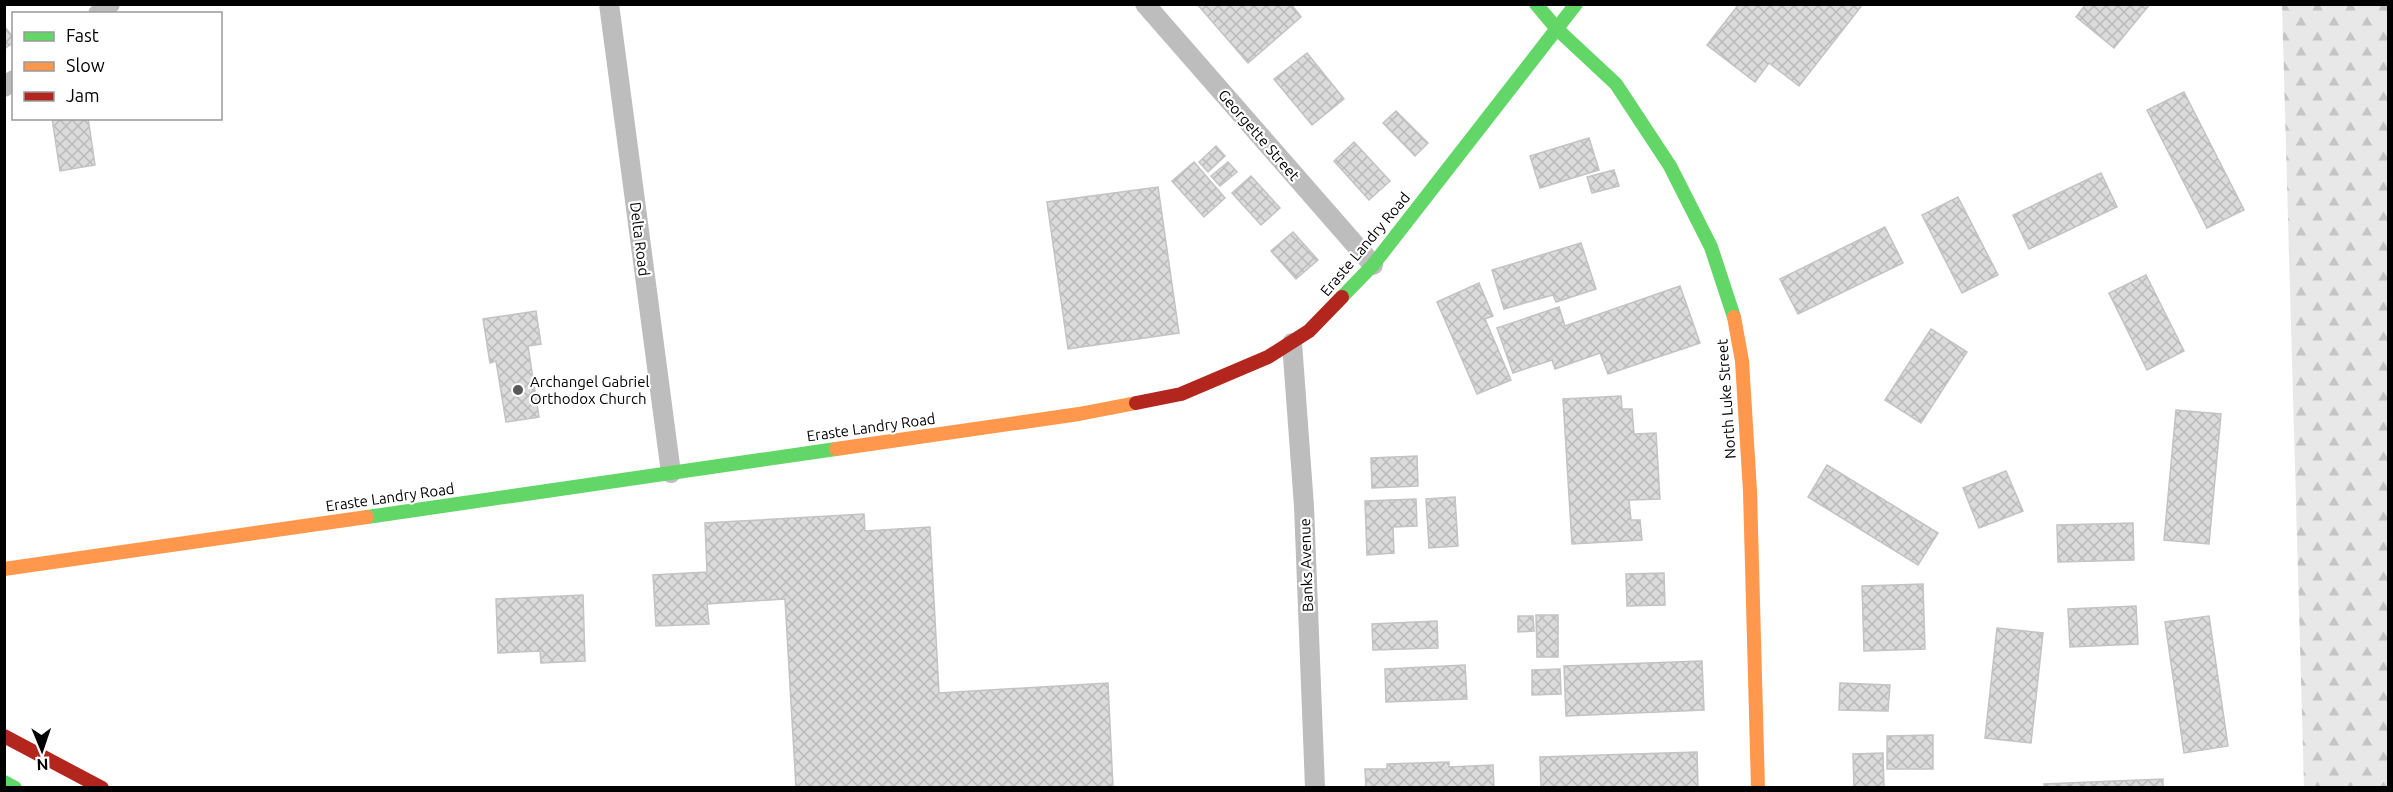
<svg xmlns="http://www.w3.org/2000/svg" width="2393" height="792" viewBox="0 0 2393 792" font-family="Ubuntu,sans-serif">
<style>
.forest{fill:url(#forest-firs)}
.building{fill:url(#building-cross-hatch);stroke:#c3c3c3;stroke-width:1.5}
.lines{fill:none;stroke-linecap:round;stroke-linejoin:round}
.street{stroke:#bdbdbd;stroke-width:20}
.fast{stroke:#63d668;stroke-width:14}
.slow{stroke:#ff974d;stroke-width:14}
.jam{stroke:#b3261e;stroke-width:14}
.poi-dot{fill:#595959;stroke:#fff;stroke-width:2}
.labels{text-anchor:middle;dominant-baseline:central;stroke-width:4.5;stroke-linejoin:round;paint-order:stroke}
.street-label{font-size:15px;fill:#000;stroke:#fff}
.poi-label{font-size:15px;fill:#000;stroke:#fff;text-anchor:start}
</style>
<defs>
<pattern id="forest-firs" width="22" height="20" patternUnits="userSpaceOnUse" patternTransform="scale(1.5)"><rect width="22" height="20" fill="#e8e8e8"/><path d="M5 1l3.5 6h-7zM16 11l3.5 6h-7z" fill="#c5c5c5"/></pattern>
<pattern id="building-cross-hatch" width="8" height="8" patternUnits="userSpaceOnUse" patternTransform="scale(1.5)"><rect width="8" height="8" fill="#dbdbdb"/><path d="M0 0l8 8M0 8l8-8" fill="none" stroke="#bababa"/></pattern>
</defs>
<rect width="100%" height="100%" fill="#fff"/>
<path class="forest" d="M2282,5H2388V787H2304Z"/>
<g class="building">
<path d="M1197,4H1291L1301,17L1248,63Z"/>
<path d="M1739,4H1863L1799,86L1769,63L1755,82L1707,45Z"/>
<path d="M2086,4H2150L2114,48L2076,17Z"/>
<path d="M4,26L14,38V42L4,49Z"/>
<path d="M1307,53L1344,99L1312,125L1274,79Z"/>
<path d="M2184,92L2244,210L2207,228L2147,110Z"/>
<path d="M1396,111L1428,143L1415,156L1383,123Z"/>
<path d="M52,118H88L95,165L60,171Z"/>
<path d="M1589,138L1599,170L1540,188L1530,156Z"/>
<path d="M1354,142L1390,181L1369,200L1334,161Z"/>
<path d="M1216,146L1225,156L1208,172L1199,162Z"/>
<path d="M1194,162L1225,198L1204,217L1172,181Z"/>
<path d="M1228,162L1237,172L1220,186L1211,176Z"/>
<path d="M1614,170L1619,186L1592,193L1587,177Z"/>
<path d="M2101,173L2117,207L2029,249L2013,215Z"/>
<path d="M1251,176L1280,208L1261,225L1232,193Z"/>
<path d="M1158,187L1179,333L1068,349L1047,202Z"/>
<path d="M1958,197L1998,275L1962,293L1922,215Z"/>
<path d="M1885,227L1903,263L1798,314L1780,279Z"/>
<path d="M1293,232L1318,260L1296,279L1271,251Z"/>
<path d="M1581,243L1596,289L1556,302L1553,295L1504,309L1492,270Z"/>
<path d="M2146,275L2184,351L2147,370L2109,293Z"/>
<path d="M1479,283L1493,316L1485,319L1511,380L1477,394L1437,302Z"/>
<path d="M1680,286L1700,343L1608,374L1600,353L1555,369L1552,360L1513,373L1497,328L1559,307L1565,326Z"/>
<path d="M536,311L541,344L528,346L539,417L506,422L496,361L490,363L483,319Z"/>
<path d="M1931,329L1967,352L1921,423L1885,400Z"/>
<path d="M1621,396L1622,409H1632L1634,434L1656,433L1660,499L1629,500L1631,520H1640L1642,540L1572,544L1563,399Z"/>
<path d="M2176,410L2221,414L2209,544L2164,540Z"/>
<path d="M1417,456L1418,486L1372,488L1371,458Z"/>
<path d="M1827,465L1938,533L1918,565L1808,497Z"/>
<path d="M2006,471L2023,511L1979,528L1963,488Z"/>
<path d="M1455,497L1458,546L1429,548L1426,499Z"/>
<path d="M1416,499L1417,526L1393,527L1394,553L1367,555L1365,501Z"/>
<path d="M864,514L865,531L930,527L939,693L1108,683L1113,788H796L785,599L707,604L709,624L656,626L653,575L707,572L705,523Z"/>
<path d="M2133,523L2134,560L2058,562L2057,525Z"/>
<path d="M1664,573L1665,605L1627,606L1626,574Z"/>
<path d="M1923,584L1925,649L1864,651L1862,586Z"/>
<path d="M583,595L585,661L541,663L540,651L498,653L496,599Z"/>
<path d="M2136,606L2138,644L2070,647L2068,609Z"/>
<path d="M1536,615H1558V657H1537Z"/>
<path d="M1518,616H1533L1534,631L1518,632Z"/>
<path d="M2209,616L2228,746L2184,753L2165,622Z"/>
<path d="M1437,621L1438,648L1373,650L1372,624Z"/>
<path d="M1997,628L2043,633L2031,743L1985,738Z"/>
<path d="M1702,661L1704,710L1566,716L1564,666Z"/>
<path d="M1465,665L1467,699L1386,702L1385,669Z"/>
<path d="M1560,669L1561,694L1532,695V670Z"/>
<path d="M1840,683L1890,685L1888,711L1839,710Z"/>
<path d="M1933,735V769H1887V736Z"/>
<path d="M1697,752L1698,788H1541L1540,757Z"/>
<path d="M1883,753L1884,788H1854L1853,754Z"/>
<path d="M1449,762V767L1493,765L1494,788H1366L1365,769H1387V764Z"/>
<path d="M2163,779V788H2045L2044,784Z"/>
</g>
<g class="lines">
<g class="street">
<path d="M609,4L671,473"/>
<path d="M1145,4L1373,265"/>
<path d="M98,14L110,4"/>
<path d="M4,87L14,80"/>
<path d="M1292,343L1304,506L1315,788"/>
</g>
<g class="fast">
<path d="M1536,4L1557,29L1616,84L1670,166L1711,247L1734,317"/>
<path d="M1342,297L1373,265L1576,4"/>
<path d="M367,517L836,449"/>
<path d="M4,782L15,788"/>
</g>
<g class="slow">
<path d="M1734,317L1742,361L1750,491L1758,788"/>
<path d="M836,449L1079,414L1136,403"/>
<path d="M4,569L367,517"/>
</g>
<g class="jam">
<path d="M1136,403L1181,394L1268,357L1309,331L1342,297"/>
<path d="M4,736L102,788"/>
</g>
</g>
<circle class="poi-dot" cx="518" cy="390" r="6"/>
<g class="labels">
<g class="street-label">
<text transform="translate(1259 135) rotate(49)">Georgette Street</text>
<text transform="translate(640 239) rotate(83)">Delta Road</text>
<text transform="translate(1365 244) rotate(-50)">Eraste Landry Road</text>
<text transform="translate(1726 399) rotate(-94)">North Luke Street</text>
<text transform="translate(871 427) rotate(-8)">Eraste Landry Road</text>
<text transform="translate(390 497) rotate(-8)">Eraste Landry Road</text>
<text transform="translate(1306 565) rotate(-92)">Banks Avenue</text>
</g>
<g class="poi-label">
<text x="530" y="381">Archangel Gabriel<tspan x="530" dy="17">Orthodox Church</tspan></text>
</g>
</g>
<rect width="2393" height="792" fill="none" stroke="#000000" stroke-width="12"/>
<rect x="12" y="12" width="210" height="108" fill="#ffffff" stroke="#999999" stroke-width="1.5"/>
<rect x="24" y="32" width="30" height="9" fill="#63d668" stroke="#999999" stroke-width="1.5"/>
<text x="66" y="42" font-size="18" fill="#000000">Fast</text>
<rect x="24" y="62" width="30" height="9" fill="#ff974d" stroke="#999999" stroke-width="1.5"/>
<text x="66" y="72" font-size="18" fill="#000000">Slow</text>
<rect x="24" y="92" width="30" height="9" fill="#b3261e" stroke="#999999" stroke-width="1.5"/>
<text x="66" y="102" font-size="18" fill="#000000">Jam</text>
<g transform="translate(42 750) rotate(178)" stroke="#ffffff" stroke-width="4.5" paint-order="stroke">
<path d="M0-4.5L10 22L0 15L-10 22Z" fill="#000000"/>
<text y="-9" font-size="16" font-weight="bold" text-anchor="middle" fill="#000000">N</text>
</g>
</svg>
